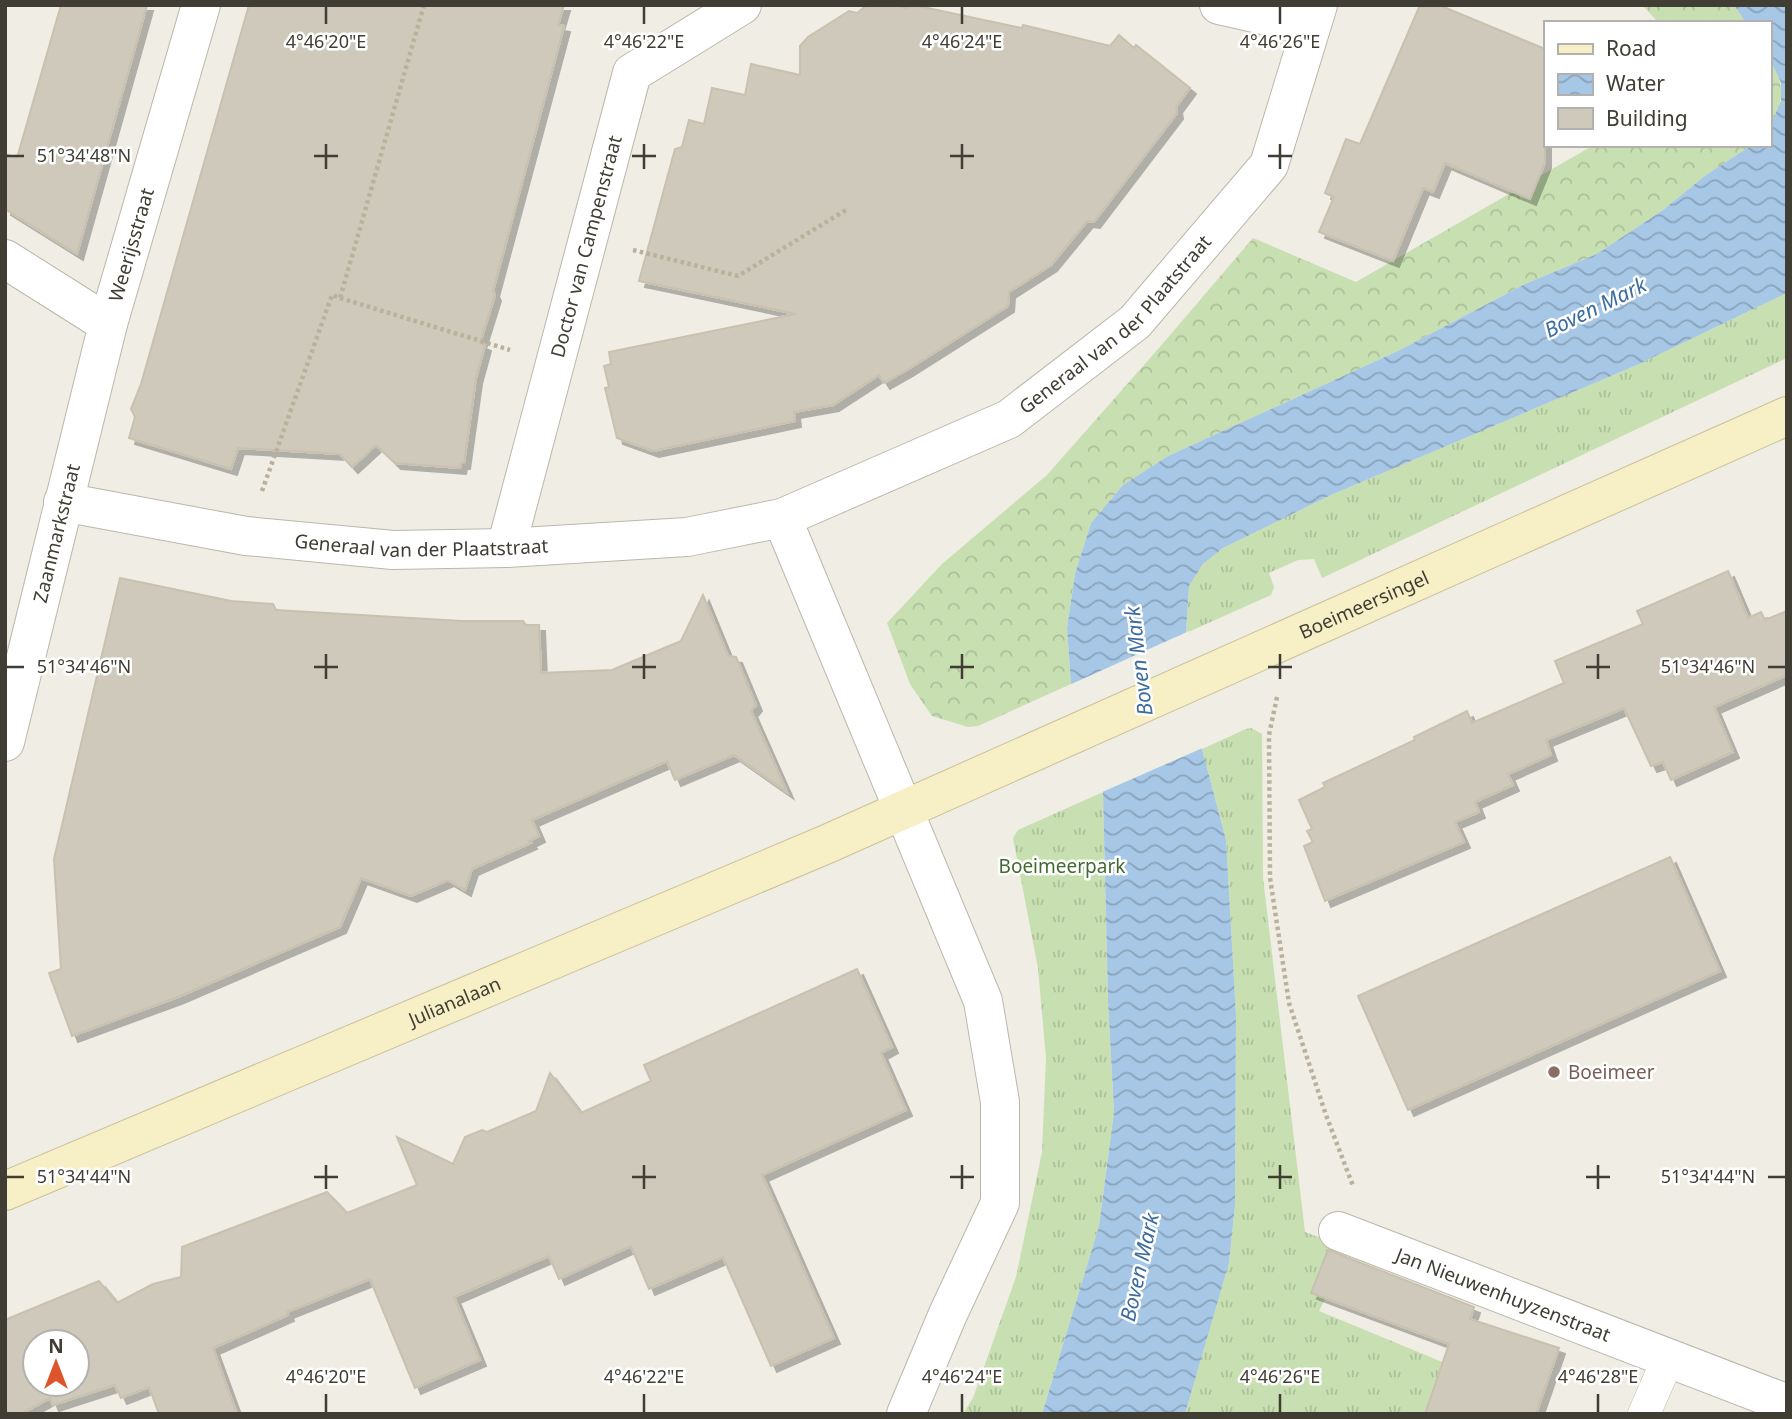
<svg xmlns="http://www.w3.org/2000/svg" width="1792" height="1419" viewBox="0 0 1792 1419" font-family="'Noto Sans',sans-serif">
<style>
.grass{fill:url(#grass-tufts)}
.forest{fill:url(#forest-crowns)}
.water{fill:url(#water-waves)}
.pier{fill:#efede4}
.building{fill:#cfc9bb;stroke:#c9c1af;stroke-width:2;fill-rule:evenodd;filter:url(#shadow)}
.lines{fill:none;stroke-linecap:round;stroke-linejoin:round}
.lane-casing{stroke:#bcb7ab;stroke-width:33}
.street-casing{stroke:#bcb7ab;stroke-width:40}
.secondary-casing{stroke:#cac198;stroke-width:40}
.path{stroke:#b9b19b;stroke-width:4.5;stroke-dasharray:3.5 3.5;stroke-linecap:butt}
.lane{stroke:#fff;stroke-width:32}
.street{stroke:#fff;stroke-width:38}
.secondary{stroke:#f7efc6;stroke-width:38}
.ticks{fill:none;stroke:#403d34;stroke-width:2.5}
.education-dot{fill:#8d6e63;stroke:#fff;stroke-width:2.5}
.labels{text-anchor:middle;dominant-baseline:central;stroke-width:5;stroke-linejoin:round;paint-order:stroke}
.street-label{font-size:19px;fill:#403d34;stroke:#fff}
.park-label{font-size:19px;fill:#426a30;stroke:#fff}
.education-label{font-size:19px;fill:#785e54;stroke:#fff;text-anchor:start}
.water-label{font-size:21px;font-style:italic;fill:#3c6d9e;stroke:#fff}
.ticks-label{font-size:18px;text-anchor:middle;fill:#403d34;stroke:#fff;stroke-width:5;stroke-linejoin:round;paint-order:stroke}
</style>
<defs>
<pattern id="grass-tufts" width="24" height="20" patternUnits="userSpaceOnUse" patternTransform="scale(1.75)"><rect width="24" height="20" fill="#c7dfb1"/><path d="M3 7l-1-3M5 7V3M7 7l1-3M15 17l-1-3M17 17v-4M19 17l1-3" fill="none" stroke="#acc099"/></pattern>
<pattern id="forest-crowns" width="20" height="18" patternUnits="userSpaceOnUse" patternTransform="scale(1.75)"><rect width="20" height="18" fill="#c7dfb1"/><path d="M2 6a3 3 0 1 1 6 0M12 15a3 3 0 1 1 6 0" fill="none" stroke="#acc099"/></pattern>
<pattern id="water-waves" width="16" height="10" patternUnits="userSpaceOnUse" patternTransform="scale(1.75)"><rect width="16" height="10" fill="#a6c7e6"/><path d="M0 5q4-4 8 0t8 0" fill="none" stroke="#89a3bb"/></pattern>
<filter id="shadow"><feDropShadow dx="6" dy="6" stdDeviation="0" flood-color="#0004"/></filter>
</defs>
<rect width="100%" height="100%" fill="#efede4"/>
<g class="grass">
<path d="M1787,293V358L1322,578L1314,559L1298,560L1269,573L1274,587L1271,595L1186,633L1189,586L1203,564L1223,548L1331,495L1637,365Z"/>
<path d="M1251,728L1262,734L1263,878L1305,1232L1350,1249L1319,1311L1464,1371L1451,1414H1185L1229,1263L1235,1205L1236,1015L1226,840L1202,749L1246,729Z"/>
<path d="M1103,792L1108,1001L1114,1112L1099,1226L1042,1414H963L973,1398L1016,1277L1042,1152L1046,1058L1038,968L1013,838L1018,830Z"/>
</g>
<g class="forest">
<path d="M1642,5H1734L1746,23H1659Z"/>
<path d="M1769,57C1785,84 1785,102 1769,129Z"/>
<path d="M1594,145H1752L1706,175L1663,210L1597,254L1525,284L1398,351L1168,456L1123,485L1091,523L1075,574L1067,628L1071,684L978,726L968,727L932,716L910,684L887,623L942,564L1047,475L1159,348L1253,238L1356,282Z"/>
</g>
<path class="water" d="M1734,5H1787V293L1637,365L1331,495L1223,548L1203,564L1189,586L1186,633L1202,749L1226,840L1236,1015L1235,1205L1229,1263L1185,1414H1042L1099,1226L1114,1112L1108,1001L1103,792L1071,684L1067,628L1075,574L1091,523L1123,485L1168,456L1398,351L1525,284L1597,254L1663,210L1706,175L1752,145H1769V129L1781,101V83L1769,56V23H1746Z"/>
<path class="pier" d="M1189,631L1205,747L1100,793L1067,686Z"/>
<g class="building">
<path d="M61,5H147L77,254L5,209V154L17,158Z"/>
<path d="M249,5H564L558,25L564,26L493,291L495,295L480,343L485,345L476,378L464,463H461L460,468L395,463L376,445L352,467L340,454L238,448L231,469L129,438L135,417L131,409L141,384Z"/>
<path d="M867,5H893L906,8L914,5L1022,28L1023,25L1110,46L1119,35L1134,48L1136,45L1190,88L1176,107L1177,113L1094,222L1087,221L1051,265L1009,292L1008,306L907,370L884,383L879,375L833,405L794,412L795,421L653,451L617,438L605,388L609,387L604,366L611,364L609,352L796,314L639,281L675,149L682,147L689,120L704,124L712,88L745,95L751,64L800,75V46L808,37L849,11L857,13Z"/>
<path d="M1420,5H1439L1545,49V162L1530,199L1445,163L1433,192L1423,188L1393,261L1319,232L1334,197L1325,193L1346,139L1360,144Z"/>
<path d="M1728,571L1748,618L1761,612L1765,620L1787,611V675L1714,707L1733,752L1671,780L1663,762L1651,766L1624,708L1546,740L1551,755L1508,774L1513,785L1475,802L1479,812L1455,822L1464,842L1325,901L1304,846L1313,842L1307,831L1312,829L1299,800L1325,787L1323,783L1415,740L1414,737L1467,711L1472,723L1564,683L1555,661L1643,624L1637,611Z"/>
<path d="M120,578L231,601L273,604L276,610L462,621H523L526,625H539L541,673L612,670L681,641L703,595L728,656L736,657L756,705L751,711L787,792L734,755L675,780L667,761L532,820L539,836L529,841L531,843L472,869L465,890L448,880L411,896L361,878L340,927L178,997L72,1036L49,973L61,969L54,859Z"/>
<path d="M1670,857L1720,971L1408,1110L1358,996Z"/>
<path d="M857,969L892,1047L881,1053L906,1110L762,1175L834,1338L771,1366L723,1257L649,1289L631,1246L559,1279L549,1256L454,1297L480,1360L415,1388L370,1279L287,1312L288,1315L213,1348L237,1414H159L149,1387L121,1398L115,1385L53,1405L50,1398L21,1414H5V1320L99,1281L117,1303L153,1284L181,1277L182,1247L327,1192L347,1213L417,1185L397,1137L453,1164L465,1137L482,1130L487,1132L536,1111L550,1073L581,1113L651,1081L644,1065ZM35,1342H77V1384H35Z"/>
<path d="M1328,1250L1474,1307L1470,1319L1559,1348L1536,1414H1425L1449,1344L1311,1293Z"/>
</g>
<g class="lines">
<defs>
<path id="lane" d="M1644,1414L1668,1359"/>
<g id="street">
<path d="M1219,5L1311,26"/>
<path d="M5,259L108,324"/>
<path id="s1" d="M63,502L246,536L393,550L506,548L687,537L782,518"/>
<path id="s2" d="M506,548L632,73L742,5"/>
<path id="s3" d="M5,742L108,324L201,5"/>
<path id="s4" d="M1338,1231L1780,1401"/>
<path id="s5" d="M906,1414L948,1314L1000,1203V1102L983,1001L782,518L1009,419L1135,322L1269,165L1318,5"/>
</g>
<g id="secondary">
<path id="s6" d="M5,1191L827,844L1787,416"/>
</g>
</defs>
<use href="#lane" class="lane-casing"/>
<use href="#street" class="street-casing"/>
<use href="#secondary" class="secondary-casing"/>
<g class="path">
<path d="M633,250L738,276L846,210"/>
<path d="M340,298L510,350"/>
<path d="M262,491L332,295L340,298L424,5"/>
<path d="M1277,697L1269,735L1270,878L1289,1003L1326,1115L1353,1186"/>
</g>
<use href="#lane" class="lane"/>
<use href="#street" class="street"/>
<use href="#secondary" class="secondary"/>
</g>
<path class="ticks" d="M326,7V24M644,7V24M962,7V24M1280,7V24M326,144V169M644,144V169M962,144V169M1280,144V169M7,156H24M314,156H338M632,156H656M950,156H974M1268,156H1292M326,654V679M644,654V679M962,654V679M1280,654V679M1598,654V679M7,667H24M314,667H338M632,667H656M950,667H974M1268,667H1292M1586,667H1610M1768,667H1785M326,1165V1189M644,1165V1189M962,1165V1189M1280,1165V1189M1598,1165V1189M7,1177H24M314,1177H338M632,1177H656M950,1177H974M1268,1177H1292M1586,1177H1610M1768,1177H1785M326,1394V1412M644,1394V1412M962,1394V1412M1280,1394V1412M1598,1394V1412"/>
<circle class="education-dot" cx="1554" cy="1072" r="7"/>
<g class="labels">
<g class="street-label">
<text stroke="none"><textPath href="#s3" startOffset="513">Weerijsstraat</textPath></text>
<text stroke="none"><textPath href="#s2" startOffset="312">Doctor van Campenstraat</textPath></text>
<text stroke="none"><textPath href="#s5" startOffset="1348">Generaal van der Plaatstraat</textPath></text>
<text stroke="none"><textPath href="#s3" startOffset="215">Zaanmarkstraat</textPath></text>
<text stroke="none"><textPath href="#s1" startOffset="362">Generaal van der Plaatstraat</textPath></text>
<text stroke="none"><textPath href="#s6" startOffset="1480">Boeimeersingel</textPath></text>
<text stroke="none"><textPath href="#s6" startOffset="488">Julianalaan</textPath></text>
<text stroke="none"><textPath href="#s4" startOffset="177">Jan Nieuwenhuyzenstraat</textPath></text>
</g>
<g class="park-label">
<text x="1062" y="866">Boeimeerpark</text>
</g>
<g class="education-label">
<text x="1568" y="1072">Boeimeer</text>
</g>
<g class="water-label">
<text transform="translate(1595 307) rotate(-26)">Boven Mark</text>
<text transform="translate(1138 661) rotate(-97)">Boven Mark</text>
<text transform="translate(1139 1267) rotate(-77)">Boven Mark</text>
</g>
</g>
<g class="ticks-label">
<text x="326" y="48">4°46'20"E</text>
<text x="644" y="48">4°46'22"E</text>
<text x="962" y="48">4°46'24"E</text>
<text x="1280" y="48">4°46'26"E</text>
<text x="84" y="162">51°34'48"N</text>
<text x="84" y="673">51°34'46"N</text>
<text x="1708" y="673">51°34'46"N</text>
<text x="84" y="1183">51°34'44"N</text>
<text x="1708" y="1183">51°34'44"N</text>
<text x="326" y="1383">4°46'20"E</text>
<text x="644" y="1383">4°46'22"E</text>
<text x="962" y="1383">4°46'24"E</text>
<text x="1280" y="1383">4°46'26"E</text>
<text x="1598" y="1383">4°46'28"E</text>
</g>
<rect width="1792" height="1419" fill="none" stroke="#403d34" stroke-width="14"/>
<rect x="1544" y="21" width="228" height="126" fill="#ffffff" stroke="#b3b1ae" stroke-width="2"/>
<rect x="1558" y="44" width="35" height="10" fill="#f7efc6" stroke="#b3b1ae" stroke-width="2"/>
<text x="1606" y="56" font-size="21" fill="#403d34">Road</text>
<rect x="1558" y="74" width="35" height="21" fill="url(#water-waves)" stroke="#b3b1ae" stroke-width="2"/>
<text x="1606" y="91" font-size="21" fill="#403d34">Water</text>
<rect x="1558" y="108" width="35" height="21" fill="#cfc9bb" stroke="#b3b1ae" stroke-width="2"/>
<text x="1606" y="126" font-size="21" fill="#403d34">Building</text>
<g transform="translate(56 1363)"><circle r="33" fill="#ffffff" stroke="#b3b1ae" stroke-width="2"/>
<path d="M0-5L12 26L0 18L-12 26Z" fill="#de542c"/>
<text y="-10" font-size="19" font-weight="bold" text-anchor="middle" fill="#403d34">N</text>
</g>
</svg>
